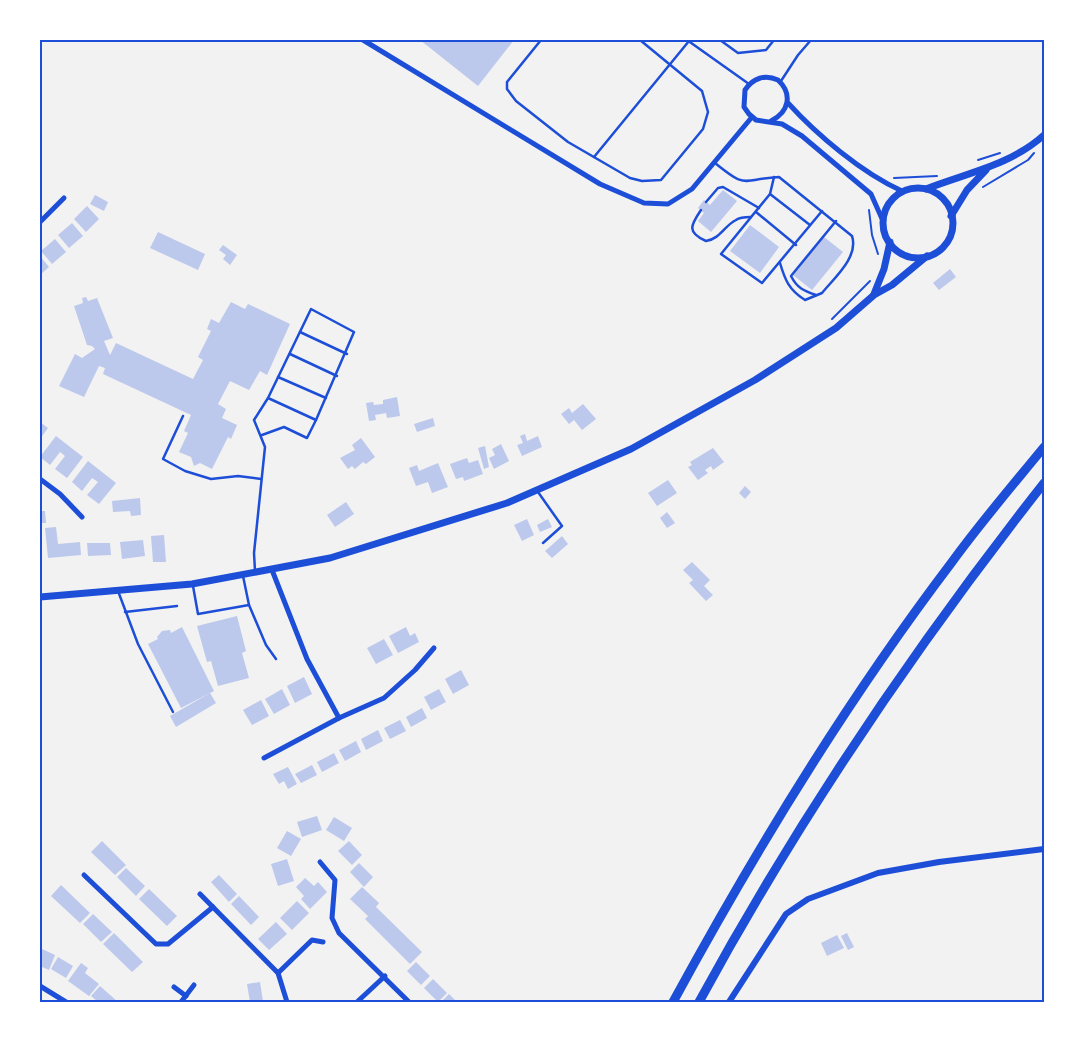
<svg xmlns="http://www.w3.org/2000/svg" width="1084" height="1042" viewBox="0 0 1084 1042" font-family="'PT Serif',serif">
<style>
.building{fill:#bdc9ec}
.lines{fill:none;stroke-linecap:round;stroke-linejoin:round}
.path{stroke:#1d4ed8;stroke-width:2}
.service{stroke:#1d4ed8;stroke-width:2.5}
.minor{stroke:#1d4ed8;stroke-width:5}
.tertiary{stroke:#1d4ed8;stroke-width:6}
.secondary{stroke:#1d4ed8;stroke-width:7}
.trunk{stroke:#1d4ed8;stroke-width:9}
.neatline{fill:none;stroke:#1d4ed8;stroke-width:2}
</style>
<rect width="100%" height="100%" fill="#f2f2f2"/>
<g class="building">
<path d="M420,40H514L478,86Z"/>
<path d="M723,190L737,201L711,232L698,221L704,213L698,208L704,200L710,205Z"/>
<path d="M95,195L108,202L104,211L90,204Z"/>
<path d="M87,206L99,219L86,232L74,219Z"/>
<path d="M72,223L83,236L69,248L58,235Z"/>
<path d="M750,225L779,247L760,273L730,251Z"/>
<path d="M158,232L205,254L198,270L150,248Z"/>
<path d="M824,237L843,252L812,290L793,275Z"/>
<path d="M55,239L66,252L52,264L41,251Z"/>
<path d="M223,245L237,255L230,265L223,259L226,255L219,250Z"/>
<path d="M40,256L49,267L40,275Z"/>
<path d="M950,269L956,277L939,290L933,283Z"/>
<path d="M86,297L88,301L97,298L113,338L104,341L110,355L116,343L193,379L203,360L198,357L211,331L207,329L211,319L219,323L231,302L245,309L248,304L290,324L267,375L260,371L249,390L230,381L218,404L226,409L222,418L237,425L231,439L228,437L212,469L200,463L194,466L191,457L179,452L188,433L184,431L191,415L103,374L105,368L99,366L84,397L59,386L75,354L82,358L95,349L92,346L87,345L74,306L83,303L82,298Z"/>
<path d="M397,397L400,416L387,418L386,413L375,415L376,420L369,421L366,403L373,402L374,405L383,404V400Z"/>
<path d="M583,404L596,419L582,430L574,420L569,424L561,414L569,408L572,413Z"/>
<path d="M433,418L435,426L417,432L414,424Z"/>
<path d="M40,422L48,428L40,439Z"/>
<path d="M525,434L527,441L538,436L542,447L522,456L517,445L523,443L520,436Z"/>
<path d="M56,436L83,457L67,478L55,469L65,456L60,452L50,465L40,457Z"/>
<path d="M361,438L375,457L366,464L363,462L355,469L352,466L348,469L340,458L355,450L352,445Z"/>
<path d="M501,444L509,461L494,469L489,458L495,455L492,449Z"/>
<path d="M485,446L489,467L484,469L478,448Z"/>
<path d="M713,448L724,462L713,470L711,466L705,470L708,473L698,480L688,467L692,465L690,462Z"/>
<path d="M467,458L469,463L478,460L483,474L464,481L463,477L456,479L450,464Z"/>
<path d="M88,461L116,483L99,504L87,495L98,482L92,478L82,491L72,482Z"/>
<path d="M438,463L448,487L432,493L428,482L416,486L409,468L417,465L419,471Z"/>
<path d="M668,480L677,493L657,506L648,493Z"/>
<path d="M745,486L751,492L745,499L739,493Z"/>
<path d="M140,498L141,515L131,516L130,511L113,512L112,501Z"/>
<path d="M346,502L354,514L335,527L327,515Z"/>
<path d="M40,511H45L46,523H40Z"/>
<path d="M667,512L675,523L667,528L660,518Z"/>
<path d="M527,519L534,535L522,541L514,525Z"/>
<path d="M548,519L552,527L540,532L537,525Z"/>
<path d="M56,527L58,544L80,542L81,555L48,558L45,528Z"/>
<path d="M164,535L166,562H153L151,536Z"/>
<path d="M562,536L568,544L552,558L545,551Z"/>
<path d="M143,540L145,556L122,559L120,542Z"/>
<path d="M87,543H110L111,555L88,556Z"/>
<path d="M692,562L710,580L704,586L713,595L706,601L689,583L693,580L683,570Z"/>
<path d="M237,616L246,651L242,653L249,678L218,686L211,661L207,662L197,626Z"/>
<path d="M182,627L214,691L181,708L148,644L158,639L157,637L162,631L170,630L171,633Z"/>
<path d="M406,627L410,636L415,633L419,642L398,653L389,636Z"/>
<path d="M384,639L393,655L376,664L367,648Z"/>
<path d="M461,670L469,685L453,694L445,679Z"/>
<path d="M304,677L312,694L295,703L287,686Z"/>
<path d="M282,689L290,705L274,714L265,699Z"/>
<path d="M439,689L446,702L431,710L424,697Z"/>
<path d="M210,693L216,703L176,727L170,716Z"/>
<path d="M261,700L269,716L252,725L243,710Z"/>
<path d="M422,708L427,718L411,727L406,717Z"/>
<path d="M400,720L406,731L390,739L384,728Z"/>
<path d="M378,730L383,741L366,750L361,739Z"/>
<path d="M356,741L361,752L345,761L339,750Z"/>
<path d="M334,753L339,763L322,772L317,762Z"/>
<path d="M312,765L317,775L301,783L295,774Z"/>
<path d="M288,767L297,784L288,789L284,781L279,784L273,774Z"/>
<path d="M317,816L322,830L302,837L297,822Z"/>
<path d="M334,817L352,828L344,841L326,830Z"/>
<path d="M287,831L301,839L291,856L277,848Z"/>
<path d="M102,841L126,865L115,875L91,852Z"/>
<path d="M349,841L362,855L352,865L338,851Z"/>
<path d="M287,859L294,881L278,886L271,864Z"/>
<path d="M359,863L373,877L364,887L350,872Z"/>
<path d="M126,868L145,886L136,896L117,877Z"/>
<path d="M219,875L237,894L229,902L211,882Z"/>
<path d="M305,878L314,886L318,882L327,892L310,909L301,899L304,896L296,887Z"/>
<path d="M61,885L90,913L80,923L51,896Z"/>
<path d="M362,887L379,903L376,907L422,952L410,964L365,919L368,916L350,899Z"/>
<path d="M149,889L177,916L167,926L139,899Z"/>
<path d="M239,896L259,917L251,925L231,904Z"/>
<path d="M297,901L309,913L292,930L280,918Z"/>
<path d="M93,914L112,932L101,942L83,924Z"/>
<path d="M276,922L287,934L269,950L258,939Z"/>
<path d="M114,933L143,962L132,972L103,944Z"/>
<path d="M847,933L854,947L848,950L841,936Z"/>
<path d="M837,935L844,948L827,956L821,943Z"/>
<path d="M40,948L55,955L49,970L40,966Z"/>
<path d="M58,957L73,966L66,978L51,969Z"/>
<path d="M416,962L430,976L421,985L407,971Z"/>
<path d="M81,963L88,968L85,973L99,984L89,996L68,981Z"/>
<path d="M433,979L447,993L438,1002L424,988Z"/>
<path d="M260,982L263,1001L250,1002L247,984Z"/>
<path d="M100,986L118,1002H98L91,996Z"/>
<path d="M449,994L457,1002H441Z"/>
</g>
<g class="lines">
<g class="path">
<path d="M978,160L1000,153"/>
<path d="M894,178L937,176"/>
<path d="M983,187L1028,160L1034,153"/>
<path d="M869,210L872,235L878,254"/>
<path d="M832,319L870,281"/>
</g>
<g class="service">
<path d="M541,40L507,82V89L516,101L568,142L630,178L642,181L661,180L703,129L708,112L702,91L640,40"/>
<path d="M687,40L749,84"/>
<path d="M720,40L738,53L766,50L774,40"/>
<path d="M781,81L798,55L811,40"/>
<path d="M594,157L689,41"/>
<path d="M715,163C748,190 741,179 779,177L852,236C859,257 834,278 822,293L805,300C789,290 785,280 780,263"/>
<path d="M774,177L770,194L721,254L762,283L822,211"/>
<path d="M770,194L810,225"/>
<path d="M706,202L718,188L723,187L759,208"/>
<path d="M701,210C691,225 686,232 706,241C720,239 724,226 736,220C740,217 747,217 751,217"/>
<path d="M756,212L796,245"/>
<path d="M816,295C804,291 797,288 791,276L836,221"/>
<path d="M300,332L347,354"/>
<path d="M290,354L337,376"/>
<path d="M278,377L326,398"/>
<path d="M183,416L163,459L185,471L211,479L238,476L261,479"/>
<path d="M262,435L284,427L307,438L316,420"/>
<path d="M538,492L562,526L543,543"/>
<path d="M255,571L254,553L265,447L254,420L268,398L311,309L354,332L316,420L268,398"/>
<path d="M193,586L198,614L249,605L243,576"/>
<path d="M118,591L138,644L173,712"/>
<path d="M249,605L266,645L276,659"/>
<path d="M125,612L177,606"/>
</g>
<g class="minor">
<path d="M363,40L600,184L644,203L668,204L692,189L752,117"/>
<path d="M788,103C817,135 862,173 902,191"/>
<path d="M771,121C789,112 793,94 778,80C765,74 753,78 745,90L744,107L749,114L756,120L782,124L802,136L871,194L883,221"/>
<path d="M40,222L64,198"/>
<path d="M40,479L60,494L82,517"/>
<path d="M272,570L307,659L339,718"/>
<path d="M264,758L339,718L384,698L415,670L434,648"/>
<path d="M320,862L335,880L332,918L339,933L409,1002"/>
<path d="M84,875L156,944H168L213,907"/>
<path d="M200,894L278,973L287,1002"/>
<path d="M278,973L312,940L323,942"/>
<path d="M40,986L66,1002"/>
<path d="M174,987L186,996"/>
<path d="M181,1002L194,985"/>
<path d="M357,1002L385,976"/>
</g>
<path class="tertiary" d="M729,1002L786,914L808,899L878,873L939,862L1044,849"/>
<g class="secondary">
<circle cx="918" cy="223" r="35"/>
<path d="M926,189C967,173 1011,165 1044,135"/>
<path d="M951,216L967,190L986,170"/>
<path d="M874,294L884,269L890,242"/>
<path d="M40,597L192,584L330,558L507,503L631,449L755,380L836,328L874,295L892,285L927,256"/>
</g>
<g class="trunk">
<path d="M673,1002C755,851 848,699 952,562C981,522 1013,485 1044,447"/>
<path d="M699,1002C799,818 915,647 1044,483"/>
</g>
</g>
<rect width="1084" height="1042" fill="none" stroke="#ffffff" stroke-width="82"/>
<rect x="41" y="41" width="1002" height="960" class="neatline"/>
</svg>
